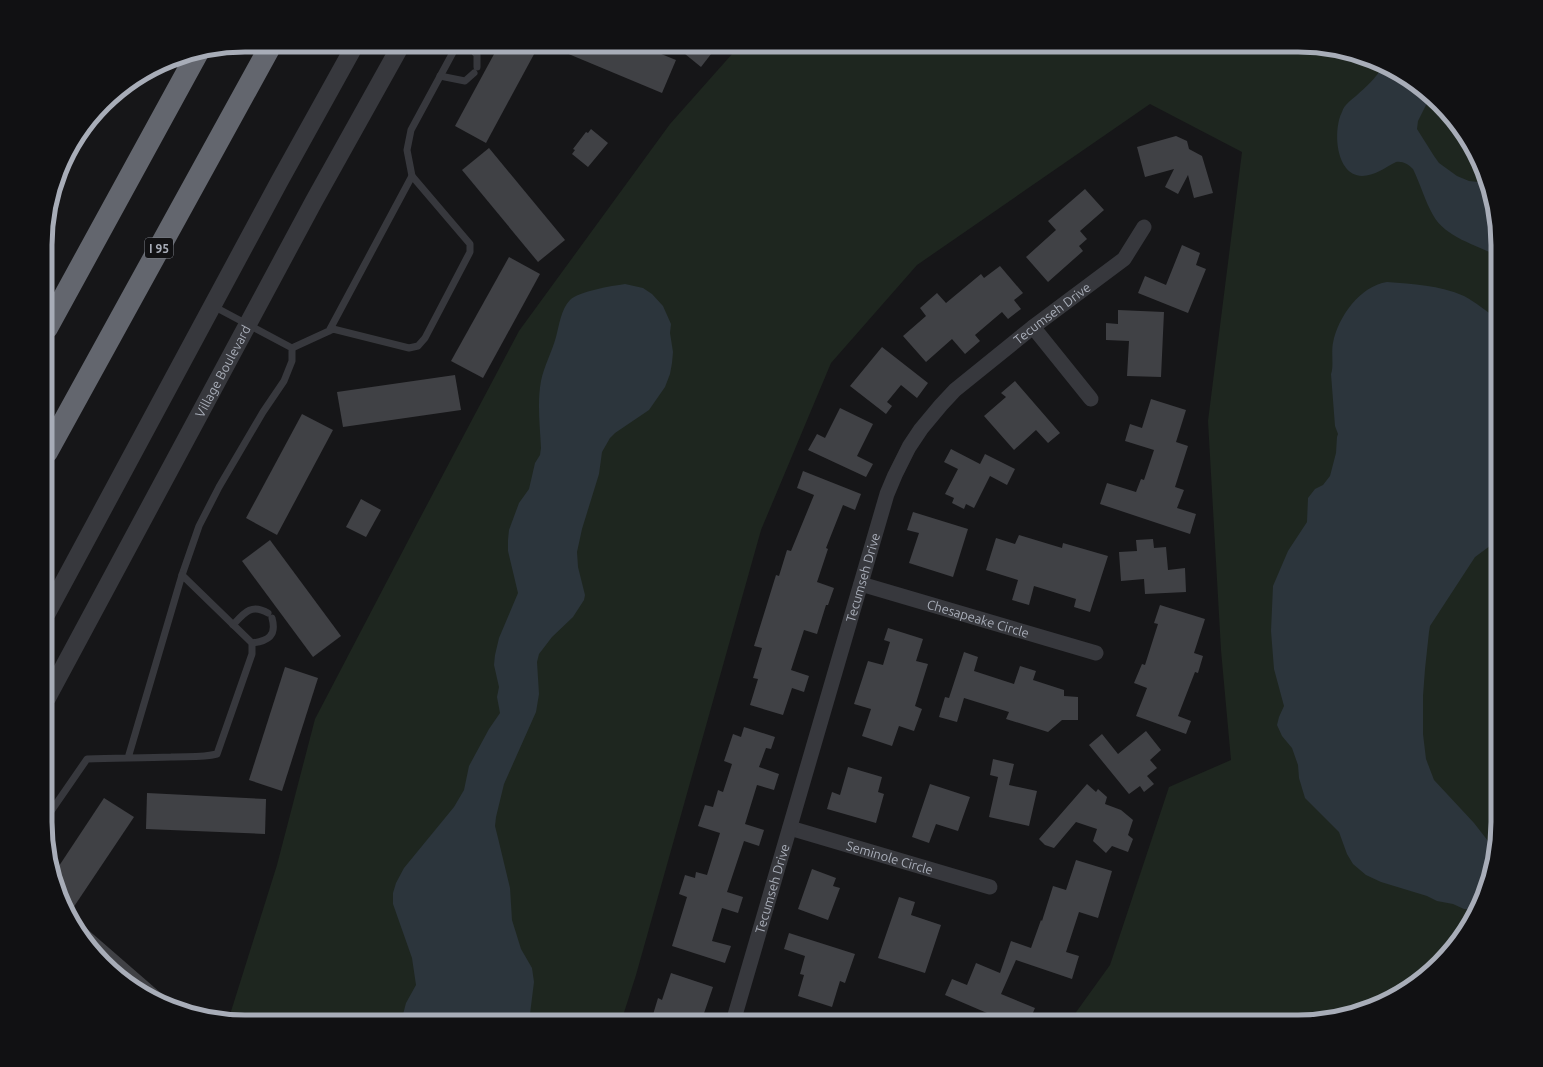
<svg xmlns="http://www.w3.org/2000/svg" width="1543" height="1067" viewBox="0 0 1543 1067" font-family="Ubuntu,sans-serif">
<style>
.green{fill:#1e261f}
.water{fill:#2c353c}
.building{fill:#404145}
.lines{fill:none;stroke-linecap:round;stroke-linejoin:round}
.service{stroke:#37383d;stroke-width:7}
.minor{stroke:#37383d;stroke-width:15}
.tertiary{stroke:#37383d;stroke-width:18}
.motorway{stroke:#63666e;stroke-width:22}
.labels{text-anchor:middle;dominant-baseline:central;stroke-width:3;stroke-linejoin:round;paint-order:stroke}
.shield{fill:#111113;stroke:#7b7e86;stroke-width:1}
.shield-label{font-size:12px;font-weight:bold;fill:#a8adb8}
.street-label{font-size:13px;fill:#a8adb8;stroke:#111113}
.rim{fill:none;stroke:#a8adb8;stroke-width:5}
</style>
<rect width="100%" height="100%" fill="#161618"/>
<path class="green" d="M740,45H1311L1363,56L1420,86L1471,145L1491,193L1498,232V835L1487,887L1457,944L1430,973L1387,1001L1361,1011L1338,1014L1337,1017L1299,1022H1069L1110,965L1169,787L1231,760L1221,650L1208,421L1242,152L1150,104L917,265L831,363L761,530L636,975L621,1022L228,1021L277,865L315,719L419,520L519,331L670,124Z"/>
<g class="water">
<path d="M1383,66L1420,86L1430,97L1418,121L1417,129L1434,156L1439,163L1457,176L1469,181L1487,183C1497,206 1498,232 1498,256C1476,245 1445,237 1433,215C1425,201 1420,183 1413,169C1408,164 1403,161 1396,162C1386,167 1374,176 1362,176C1335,175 1333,129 1342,112C1344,105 1351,100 1356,96C1366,87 1376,78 1383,66Z"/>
<path d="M1387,282C1413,284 1439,285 1464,296C1476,302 1486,312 1498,318V540L1475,557L1430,626L1429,632L1425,669L1423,696V734L1426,759L1434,780L1474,823L1495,850L1487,887L1475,910L1464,909L1453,904L1437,901L1427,896L1381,882L1366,875L1353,864L1347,854L1339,832L1305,798L1299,778L1298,765L1292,748L1282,736L1277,725L1279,717L1284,706L1274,669L1271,631L1273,586L1288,551L1307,522L1308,498L1315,489L1323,485L1330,476L1336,453L1337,437L1338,434L1335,426L1331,374C1334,367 1331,352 1333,343C1338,317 1360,286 1387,282Z"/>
<path d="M625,284L643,288L652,294L663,306L671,324L670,333L673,352L672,363L670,374L665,387L649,410L615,433L610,438L602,452L599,474L582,529L577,552L578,567L585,595L584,600L573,617L552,637L539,654L537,662L539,694L536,712L504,784L496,817L495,826L498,838L510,888L512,920L521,949L532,968L534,982L529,1022H401L406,1003L416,985L412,958L393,904V893L396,883L404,868L454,807L464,790L469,766L489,729L500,713L497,697L499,687L494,665L495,655L499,638L518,593L508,551V540L509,530L519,503L529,489L535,463L540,455L541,448C540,426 537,403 541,381C544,366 552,352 556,337C559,326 561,309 570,300C580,291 611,286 625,284Z"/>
</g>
<g class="building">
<path d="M499,45H539L486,143L455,126Z"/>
<path d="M547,45H639L676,60L662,93Z"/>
<path d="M674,45H718L701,67Z"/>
<path d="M591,129L608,143L588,167L572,154L575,150L573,149L586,132L588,133Z"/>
<path d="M1176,136L1187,141L1189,149L1202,156L1213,193L1194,198L1188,175L1178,194L1165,187L1174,169L1145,177L1137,147Z"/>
<path d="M489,148L565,240L538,262L462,170Z"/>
<path d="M1085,189L1104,210L1080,231L1087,239L1079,246L1083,251L1048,282L1026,257L1056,230L1048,221Z"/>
<path d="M1182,245L1200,253L1196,265L1206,269L1188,313L1138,293L1145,276L1166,285Z"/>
<path d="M509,257L540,274L483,378L451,361Z"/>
<path d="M1000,266L1023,293L1014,300L1021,309L1008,319L1002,312L975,335L980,341L965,354L952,339L926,362L903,336L926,316L920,308L937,293L946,303L981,274L984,278Z"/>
<path d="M1118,310L1164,312L1161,377L1127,376L1129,341L1106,340V323L1118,324Z"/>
<path d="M882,347L928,383L917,398L901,385L887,402L892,406L886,414L850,386Z"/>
<path d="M455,375L461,410L343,427L337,392Z"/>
<path d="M1015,381L1060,433L1048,443L1036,430L1014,450L984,416L1006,397L1001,393Z"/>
<path d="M1151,399L1186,410L1176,442L1188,446L1175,487L1184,490L1177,508L1196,514L1190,534L1100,504L1107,483L1136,492L1141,479L1144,480L1154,450L1125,441L1130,424L1142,428Z"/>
<path d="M840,408L873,424L857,456L873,464L866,477L808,450L817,434L825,438Z"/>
<path d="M302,414L333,430L277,535L246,518Z"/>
<path d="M951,449L980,464L985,454L1015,469L1007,485L990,476L974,508L966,504L964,509L952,503L954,498L945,494L958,469L944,462Z"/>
<path d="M803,471L861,494L855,510L843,505L826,548L828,549L817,582L834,588L828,605H826L817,634L804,630L791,670L809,676L804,692L792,688L783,715L750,705L758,679L753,678L762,648L754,646L776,575L779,576L787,550L791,551L814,495L797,488Z"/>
<path d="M361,499L381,510L366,537L346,527Z"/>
<path d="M913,512L968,529L953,577L909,563L919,533L907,530Z"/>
<path d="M1019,535L1062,548L1063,543L1108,556L1090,612L1074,607L1076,599L1034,586L1029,605L1012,600L1018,580L986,570L996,538L1015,544Z"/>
<path d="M1153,539L1154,548L1166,547L1168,570L1185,568L1186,592L1145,594L1144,579L1121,581L1119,552L1137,551L1136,540Z"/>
<path d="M270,540L341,636L313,657L242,561Z"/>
<path d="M1160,605L1205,619L1194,653L1203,656L1198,673L1195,672L1178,716L1191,721L1186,734L1136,716L1147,688L1134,683L1142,664L1145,665L1158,624L1154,623Z"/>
<path d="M888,628L923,639L916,661L928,664L915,706L922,709L914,731L899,726L892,746L862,736L871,709L854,704L868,661L883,665L890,642L884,640Z"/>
<path d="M964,652L978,657L974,671L1014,684L1020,666L1036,671L1033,680L1064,690V696L1078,697V720H1062L1048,732L1006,719L1009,712L964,698L957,722L939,717L945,697L949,698Z"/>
<path d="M285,667L318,678L282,791L249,780Z"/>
<path d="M744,727L775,737L771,749L766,748L759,767L779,774L774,790L757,785L745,824L764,830L759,846L744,841L727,892L743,897L738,913L722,908L712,941L731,946L725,963L672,946L687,897L679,894L685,875L695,878L696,872L707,875L720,833L698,826L705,805L713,807L718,790L723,792L732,764L724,761L733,734L741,737Z"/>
<path d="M1146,731L1161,750L1150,760L1157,768L1147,776L1154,784L1144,792L1140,786L1129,794L1089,745L1102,734L1118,754Z"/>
<path d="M993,759L1014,764L1009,785L1037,791L1029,826L989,817L998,777L990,775Z"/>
<path d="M848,767L882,777L878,792L884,794L876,823L827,809L832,792L840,795Z"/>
<path d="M930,784L970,797L958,831L936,824L929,843L912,837Z"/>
<path d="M1087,784L1096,792L1098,789L1107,797L1105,804L1121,810L1133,820L1128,835L1133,839L1128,852L1112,846L1106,853L1093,841L1097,829L1076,822L1054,848L1045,845L1039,839Z"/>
<path d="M147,793L266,799L265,834L146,829Z"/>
<path d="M104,798L134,817L69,914L55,872Z"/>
<path d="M1076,860L1112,871L1098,918L1079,912L1066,952L1079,956L1072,979L1016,960L1001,994L1035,1008L1029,1022H1008L945,995L952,979L967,985L976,963L1000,973L1011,941L1031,948L1041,920L1042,921L1053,886L1066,890Z"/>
<path d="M812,869L836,878L833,886L840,888L828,920L798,909Z"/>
<path d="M899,897L915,902L911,915L941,925L925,973L878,958Z"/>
<path d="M86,928L170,1001L167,1004L123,981L81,933Z"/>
<path d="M789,933L855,954L845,983L840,981L832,1007L798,996L804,975L800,974L805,956L784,949Z"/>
<path d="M671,973L713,987L701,1022H664L652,1018L658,998L662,1000Z"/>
</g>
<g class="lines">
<g class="service">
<path d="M468,45L477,55V67"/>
<path d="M440,76L465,81L474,73"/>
<path d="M412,176L407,150L411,130L457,45"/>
<path d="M292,348L329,331L333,329L409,348L418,346L425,338L470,252V244L412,176L329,331"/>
<path d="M182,575L199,526L219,487L263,412L284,381L292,361V348L213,306"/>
<path d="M233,625C244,613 251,603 268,613"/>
<path d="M252,643C268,641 277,636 272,618"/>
<path d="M47,817L87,759C115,758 143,758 171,757C186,756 202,758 217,754L252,654V643L182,575L128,758"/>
</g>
<g class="minor">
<path d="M1033,327L1091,399"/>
<path id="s1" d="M861,584L1096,653"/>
<path id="s2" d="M790,828L990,887"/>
<path id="s3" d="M733,1022L887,494L895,475L909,447L921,429L941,405L955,390L1033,327L1124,259L1144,227"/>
</g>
<g class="tertiary">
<path d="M47,613L279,182L355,45"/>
<path id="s4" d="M47,698L314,201L401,45"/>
</g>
<g class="motorway">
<path d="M47,328L197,54"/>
<path d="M47,452L271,45"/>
</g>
</g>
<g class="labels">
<rect class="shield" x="145" y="238" width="28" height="20" rx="3"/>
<g class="shield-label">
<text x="159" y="248">I 95</text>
</g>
<g class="street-label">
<text stroke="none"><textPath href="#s3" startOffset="799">Tecumseh Drive</textPath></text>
<text stroke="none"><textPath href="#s4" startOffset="371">Village Boulevard</textPath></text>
<text stroke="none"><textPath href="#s3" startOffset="463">Tecumseh Drive</textPath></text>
<text stroke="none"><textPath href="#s1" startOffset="122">Chesapeake Circle</textPath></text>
<text stroke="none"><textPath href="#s2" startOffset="104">Seminole Circle</textPath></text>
<text stroke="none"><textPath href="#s3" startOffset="139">Tecumseh Drive</textPath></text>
</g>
</g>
<path d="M0 0H1543V1067H0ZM245 52H1298A193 193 0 0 1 1491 245V822A193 193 0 0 1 1298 1015H245A193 193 0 0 1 52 822V245A193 193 0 0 1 245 52Z" fill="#111113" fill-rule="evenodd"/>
<path class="rim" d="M245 52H1298A193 193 0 0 1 1491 245V822A193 193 0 0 1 1298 1015H245A193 193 0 0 1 52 822V245A193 193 0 0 1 245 52Z"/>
</svg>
